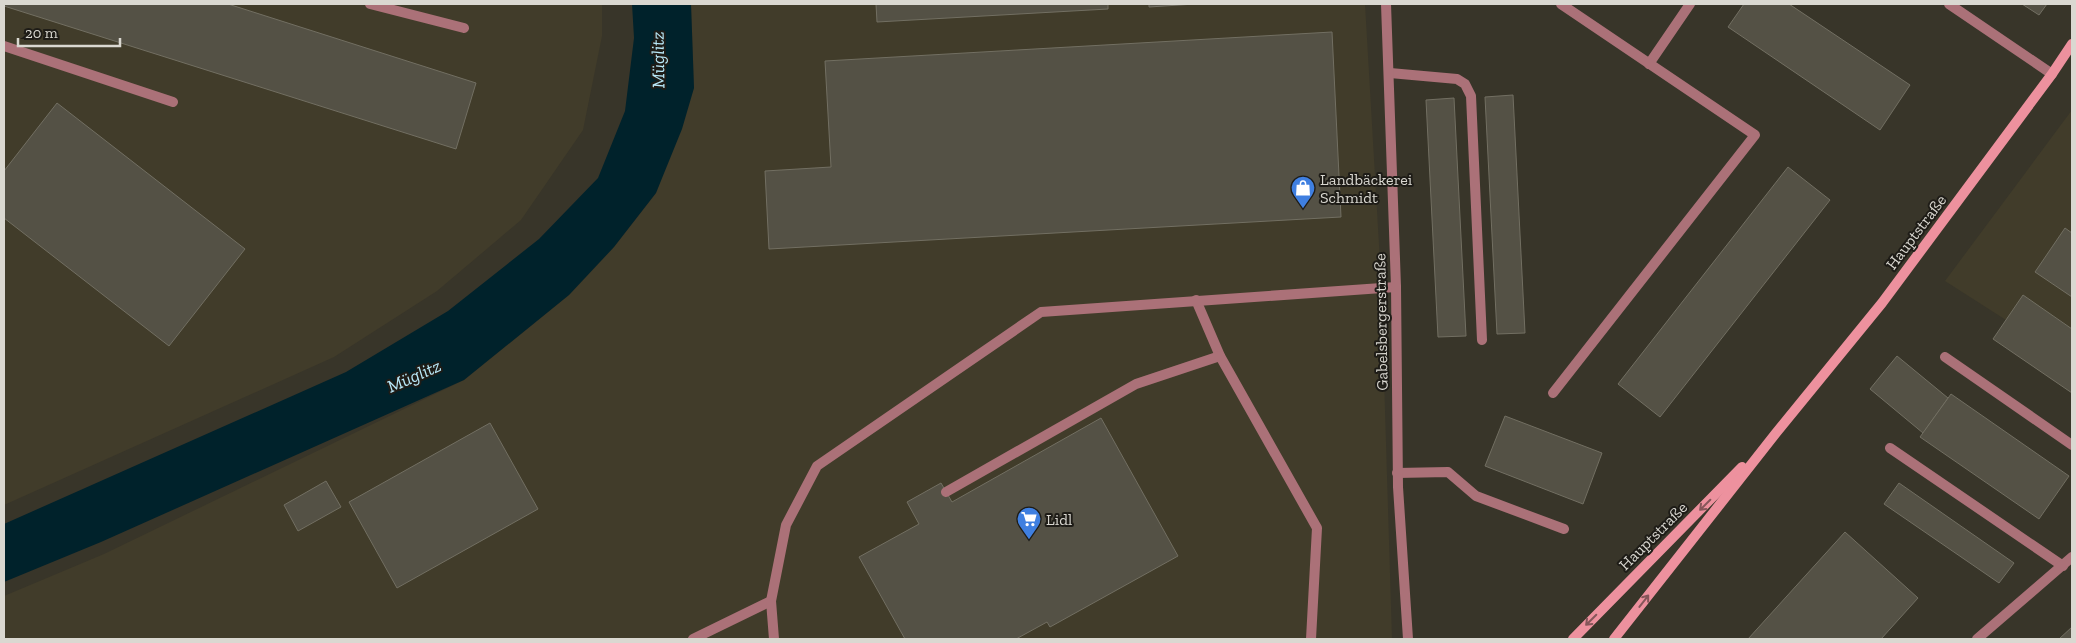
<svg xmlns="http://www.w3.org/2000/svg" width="2076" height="643" viewBox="0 0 2076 643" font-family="'Zilla Slab',serif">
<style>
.built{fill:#413c2a}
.water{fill:#00222b}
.building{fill:#545145;stroke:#726f62}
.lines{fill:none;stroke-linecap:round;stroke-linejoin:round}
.service{stroke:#ab7178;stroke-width:10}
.minor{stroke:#ab7178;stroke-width:10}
.tertiary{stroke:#ab7178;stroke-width:10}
.secondary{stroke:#ed919e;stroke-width:10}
.oneway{stroke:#86565a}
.labels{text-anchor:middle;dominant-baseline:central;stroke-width:4;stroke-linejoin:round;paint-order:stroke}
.poi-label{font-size:16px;fill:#dad8d1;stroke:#1e1c17;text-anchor:start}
.street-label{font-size:16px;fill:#dad8d1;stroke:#1e1c17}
.water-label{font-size:18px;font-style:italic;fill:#b9e9f9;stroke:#1e1c17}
</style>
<rect width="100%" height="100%" fill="#383529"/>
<g class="built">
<path d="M4,4H602V36L583,130L521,220L437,291L334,357L4,505Z"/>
<path d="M691,4H1365L1381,279L1392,639H4V596L104,554L464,380L569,295L614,247L656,193L694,88Z"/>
<path d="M2072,110V393L1993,339L2006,320L1945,281Z"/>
</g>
<path class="water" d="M632,4H691L694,88L682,129L656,193L614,247L569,295L464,380L101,542L4,582V524L346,372L448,311L539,239L598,178L625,111L634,38Z"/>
<g class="building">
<path d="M4,4H228L476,83L456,149L4,6Z"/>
<path d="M876,4H1108V9L877,22Z"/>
<path d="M1149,4H1195L1149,7Z"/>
<path d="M1744,4H1789L1910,85L1880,130L1728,27Z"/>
<path d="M2022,4H2047L2039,15Z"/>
<path d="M1332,32L1341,217L769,249L765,171L831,167L825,61Z"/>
<path d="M1513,95L1525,333L1497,334L1485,97Z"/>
<path d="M1454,98L1466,336L1438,337L1426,100Z"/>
<path d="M57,103L245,249L169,346L4,218V171Z"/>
<path d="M1788,167L1830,200L1660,417L1618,384Z"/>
<path d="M2065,228L2072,233V297L2035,272Z"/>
<path d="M2023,295L2072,329V393L1993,339Z"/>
<path d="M1897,356L1948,398L1923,433L1870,389Z"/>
<path d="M1951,394L2069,476L2039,519L1920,437Z"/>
<path d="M1505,416L1602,453L1583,504L1485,466Z"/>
<path d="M1101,418L1178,556L1050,627L1047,622L1016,639H905L859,557L919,524L907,502L941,483L952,502Z"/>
<path d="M490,423L538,509L397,588L349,502Z"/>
<path d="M326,481L341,507L298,531L284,505Z"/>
<path d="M1899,483L2014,563L1999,583L1884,504Z"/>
<path d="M1845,532L1918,598L1881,639H1748Z"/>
<path d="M2072,627V639H2059Z"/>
</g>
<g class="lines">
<g class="service">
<path d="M370,4L464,28"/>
<path d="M4,46L173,102"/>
<path d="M1649,64L1690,4"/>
<path d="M1390,73L1457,79L1465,84L1471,96L1482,340"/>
<path d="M1196,300L1220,356L1317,528L1311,639"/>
<path d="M1945,357L2072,445"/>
<path d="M1553,393L1755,135L1561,4"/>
<path d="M1890,448L2063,566"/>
<path d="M1397,473L1448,472L1476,496L1564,529"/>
<path d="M946,492L1136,384L1220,356"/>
<path d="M693,639L771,601"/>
<path d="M774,639L771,601L786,525L817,466L1041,312L1396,287"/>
</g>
<g class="minor">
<path d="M1949,4L2052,74"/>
<path d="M1977,639L2072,557"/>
</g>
<path class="tertiary" d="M1386,4L1396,287L1398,487L1408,639"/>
<g class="secondary">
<path d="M1573,639L1742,467"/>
<path d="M1614,639L1776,433L1882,303L2052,74L2072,44"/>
</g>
</g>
<defs><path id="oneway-shaft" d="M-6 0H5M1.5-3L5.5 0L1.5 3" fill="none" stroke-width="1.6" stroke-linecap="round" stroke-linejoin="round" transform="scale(1.25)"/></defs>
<g class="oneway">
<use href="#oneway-shaft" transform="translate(1705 505) rotate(135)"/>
<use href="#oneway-shaft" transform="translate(1644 601) rotate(-52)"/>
<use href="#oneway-shaft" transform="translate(1591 620) rotate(135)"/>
</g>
<defs>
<symbol id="shop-pin" viewBox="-11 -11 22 30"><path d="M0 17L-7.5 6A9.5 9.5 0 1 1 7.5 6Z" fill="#3f7fe0" stroke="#1e1c17"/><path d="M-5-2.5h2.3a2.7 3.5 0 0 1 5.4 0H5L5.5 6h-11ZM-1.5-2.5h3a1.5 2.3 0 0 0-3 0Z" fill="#fff"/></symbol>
<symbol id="supermarket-pin" viewBox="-11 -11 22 30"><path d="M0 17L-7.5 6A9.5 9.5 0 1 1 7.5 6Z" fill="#3f7fe0" stroke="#1e1c17"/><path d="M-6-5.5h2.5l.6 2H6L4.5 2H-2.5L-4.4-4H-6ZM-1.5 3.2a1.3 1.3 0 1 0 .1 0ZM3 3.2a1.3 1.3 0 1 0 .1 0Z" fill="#fff"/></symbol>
</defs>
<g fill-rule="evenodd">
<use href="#shop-pin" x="1289" y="174" width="28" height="38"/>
<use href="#supermarket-pin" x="1015" y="505" width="28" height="38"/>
</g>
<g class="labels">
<g class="poi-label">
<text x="1320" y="179">Landbäckerei<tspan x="1320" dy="18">Schmidt</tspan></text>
<text x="1046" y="519">Lidl</text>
</g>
<g class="street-label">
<text transform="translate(1916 232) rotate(-53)">Hauptstraße</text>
<text transform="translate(1381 322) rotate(-91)">Gabelsbergerstraße</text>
<text transform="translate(1653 536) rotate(-45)">Hauptstraße</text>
</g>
<g class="water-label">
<text transform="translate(658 60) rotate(-91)">Müglitz</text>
<text transform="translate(414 376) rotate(-24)">Müglitz</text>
</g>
</g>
<rect width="2076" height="643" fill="none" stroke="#dad8d1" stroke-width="10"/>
<path d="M18 38v8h102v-8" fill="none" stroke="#dad8d1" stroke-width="2.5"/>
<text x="25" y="38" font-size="15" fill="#dad8d1" stroke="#1e1c17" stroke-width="4" paint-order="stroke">20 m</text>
</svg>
